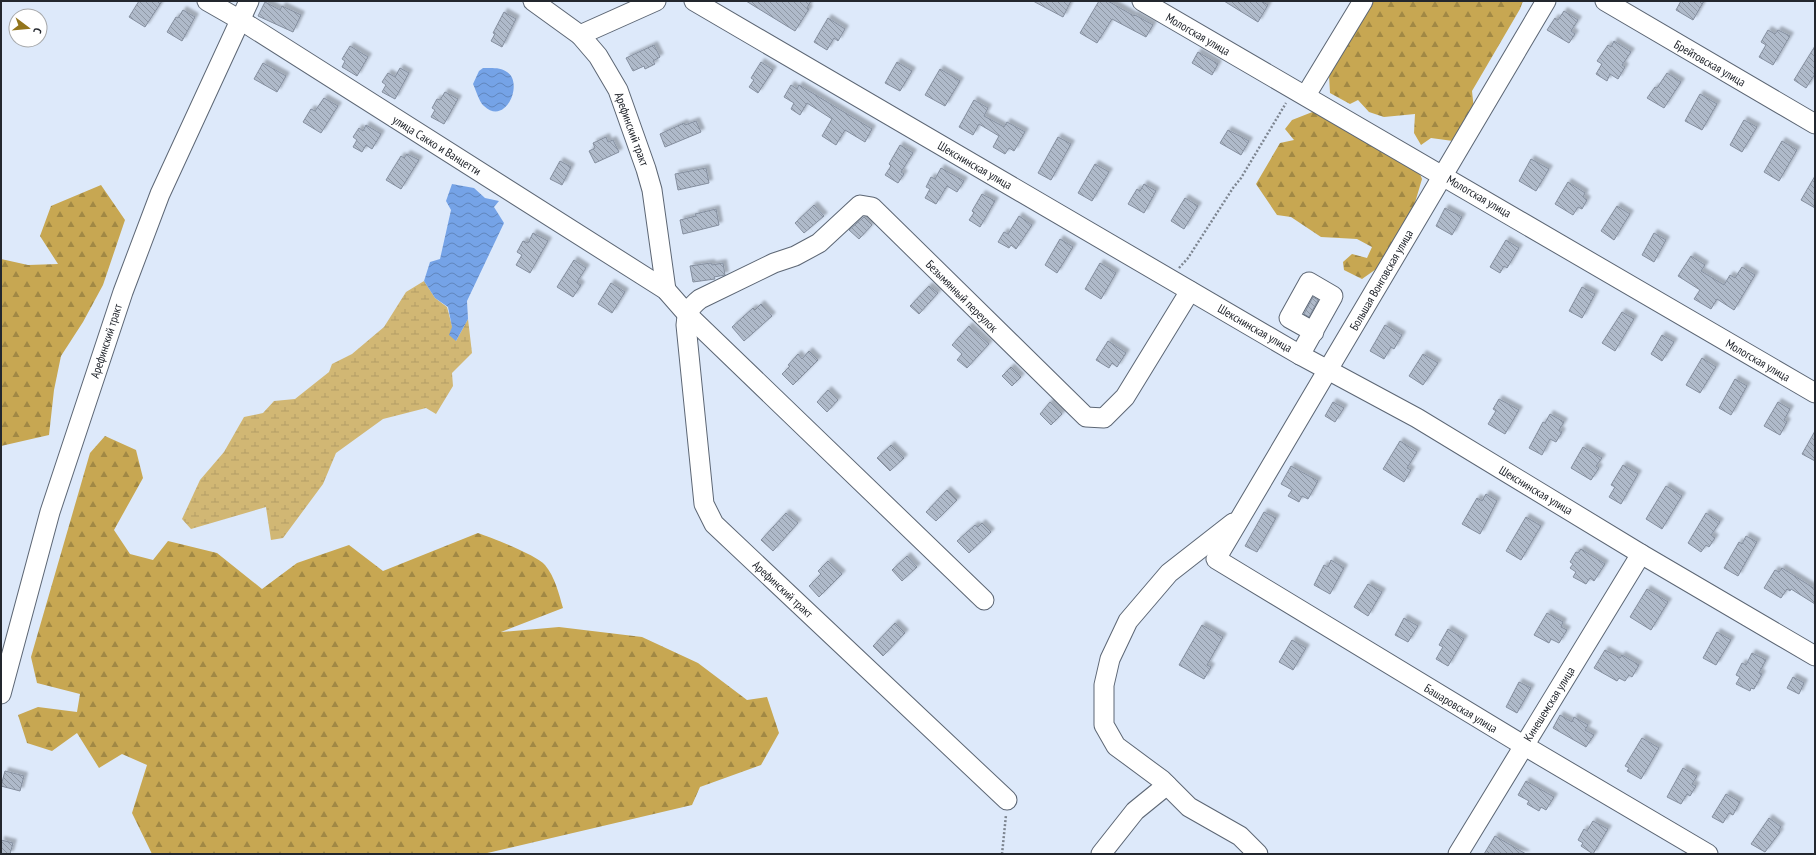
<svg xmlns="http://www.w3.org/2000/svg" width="1816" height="855" viewBox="0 0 1816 855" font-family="'PT Sans Narrow',sans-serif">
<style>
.forest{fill:url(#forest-firs)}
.wetland{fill:url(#wetland-marsh)}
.water{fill:url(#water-waves)}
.building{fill:url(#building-back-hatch);stroke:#858f9f;filter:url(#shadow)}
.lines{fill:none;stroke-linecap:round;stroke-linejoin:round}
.minor-casing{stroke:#5c6674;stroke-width:21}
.path{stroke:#7d8590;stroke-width:2.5;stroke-dasharray:2 2;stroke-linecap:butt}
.minor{stroke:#fff;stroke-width:19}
.labels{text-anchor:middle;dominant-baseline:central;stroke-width:3;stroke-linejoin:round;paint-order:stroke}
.street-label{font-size:12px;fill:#23272e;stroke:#fff}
</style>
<defs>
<pattern id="forest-firs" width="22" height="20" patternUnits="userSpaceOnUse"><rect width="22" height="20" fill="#c7a752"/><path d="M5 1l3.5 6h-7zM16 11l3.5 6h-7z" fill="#a18844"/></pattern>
<pattern id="wetland-marsh" width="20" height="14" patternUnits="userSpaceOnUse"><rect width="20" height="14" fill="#d1b774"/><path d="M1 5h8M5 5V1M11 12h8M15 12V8" fill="none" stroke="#b39d65"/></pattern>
<pattern id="water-waves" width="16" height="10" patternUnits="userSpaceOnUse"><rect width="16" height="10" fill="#75a3e7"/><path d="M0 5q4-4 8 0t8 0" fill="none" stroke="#6085bc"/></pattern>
<pattern id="building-back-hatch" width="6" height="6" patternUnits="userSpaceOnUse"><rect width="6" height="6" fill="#afbaca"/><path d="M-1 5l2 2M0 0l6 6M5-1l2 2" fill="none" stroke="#8e97a4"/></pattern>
<filter id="shadow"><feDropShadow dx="3.5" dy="-3.5" stdDeviation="1" flood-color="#0004"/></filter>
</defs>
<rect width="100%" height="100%" fill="#dde9fa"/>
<g class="forest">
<path d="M1373,1H1523L1520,9L1472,91L1474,110L1453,141L1431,138L1421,145L1414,133L1415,114L1384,117L1369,112L1358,100L1350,104L1330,93L1329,75Z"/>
<path d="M1320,109L1415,162L1422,179L1414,206L1379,267L1362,279L1344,270L1343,262L1352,254L1367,258L1372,247L1357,239L1321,237L1291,217L1277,215L1256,184L1280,143L1294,140L1285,129L1292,120Z"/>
<path d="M101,185L125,220L103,285L83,322L61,356L54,390L49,435L1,446V259L28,265L58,264L40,236L51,206Z"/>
<path d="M105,436L136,450L143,478L114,530L130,554L153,560L168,541L217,553L262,589L297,563L349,545L383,571L478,533C492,538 537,555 545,565C555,577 559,594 563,608L501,632L559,627L642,637L698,663L747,700L767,697L779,733L761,765L700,787L692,805L483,854H152L132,813L147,765L122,754L99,768L77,733L52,751L27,743L18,715L38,707L77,712L80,694L37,683L31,657L90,453Z"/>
</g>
<path class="wetland" d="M424,281L435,298L447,307L456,341L468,319L472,353L452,373L453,386L436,414L426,408L383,419L336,453L323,484L283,538L271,540L266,507L191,529L182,519L200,480L224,452L244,417L263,413L274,401L295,399L329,372L332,364L352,354L384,327L406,292Z"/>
<g class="water">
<path d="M483,68C491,68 501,67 507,72C524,82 506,127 484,106C479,102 476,90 473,84L479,71Z"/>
<path d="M452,184L474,188L485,198L499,201L494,207L504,223L467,301L468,319L456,341L449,335L452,327L448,307L435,298L424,281L430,262L440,259L451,210L446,201Z"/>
</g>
<g class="building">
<path d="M139,1H162L145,27L129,17Z"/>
<path d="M746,1H811L807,8L809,9L795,31Z"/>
<path d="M1033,1H1071L1063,17Z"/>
<path d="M1099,1H1108L1134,16L1135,15L1153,25L1146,37L1112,19L1097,43L1080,33Z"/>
<path d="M1224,1H1261L1268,5L1258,22Z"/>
<path d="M1681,1H1704L1693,20L1676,10Z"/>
<path d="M265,2L280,10L282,6L301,15L293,32L258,16Z"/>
<path d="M183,10L195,17L182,41L167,32L176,17L178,18Z"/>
<path d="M1564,11L1578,20L1571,31L1575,34L1569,43L1547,30L1555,18L1558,20Z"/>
<path d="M504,12L516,19L502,47L491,41L495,34L493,33Z"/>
<path d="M828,18L845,29L838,41L834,38L827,50L814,42Z"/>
<path d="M1768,30L1775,34L1778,30L1790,36L1773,65L1759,57L1766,45L1761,42Z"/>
<path d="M1614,41L1631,52L1622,65L1625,67L1618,79L1610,74L1607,81L1596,74L1602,64L1597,61L1608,45L1611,47Z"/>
<path d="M654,45L660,57L653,61L655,64L645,69L644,66L633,71L626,58Z"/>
<path d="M350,46L368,57L357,76L342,67L345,61L342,59Z"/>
<path d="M1815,46V74L1806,88L1794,80Z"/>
<path d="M1198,52L1218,64L1212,75L1192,63Z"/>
<path d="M761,62L773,70L758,93L749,87L754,80L751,78Z"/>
<path d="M897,62L912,71L900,91L885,83Z"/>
<path d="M263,63L286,76L277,92L254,79Z"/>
<path d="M400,68L409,73L395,99L382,92L386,85L382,82L388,73L395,77Z"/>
<path d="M940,69L960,81L945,106L925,95Z"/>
<path d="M1667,73L1681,82L1664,108L1647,98L1655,87L1657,88Z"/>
<path d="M791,85L797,89L799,85L872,129L865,142L845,130L836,145L822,136L832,119L807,103L800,115L791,109L794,103L784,97Z"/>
<path d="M445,92L458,99L444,124L431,117L435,110L432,108L437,99L440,100Z"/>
<path d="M1700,94L1717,104L1702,130L1685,121Z"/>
<path d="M324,98L338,106L321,133L303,122L311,109L315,111Z"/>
<path d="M974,100L988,108L984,116L1004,127L1007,122L1025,132L1014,151L1009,148L1005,154L993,147L999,136L979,124L973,135L959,127Z"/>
<path d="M1744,120L1757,127L1742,152L1730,145Z"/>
<path d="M696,121L701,132L665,147L660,134L684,123L685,125Z"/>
<path d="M366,125L381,134L372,149L366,145L362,152L353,147L357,140L353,137L359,128L363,131Z"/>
<path d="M1228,130L1249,141L1241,155L1220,143Z"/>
<path d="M606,137L608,142L613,140L619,152L595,163L589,151L595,148L593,143Z"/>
<path d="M1058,137L1071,144L1051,180L1038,173Z"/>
<path d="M1782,141L1797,150L1779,181L1764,172Z"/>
<path d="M900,145L913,153L901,172L904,174L898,183L885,175L891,166L889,164Z"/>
<path d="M407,154L419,160L401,189L386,180L401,156L404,158Z"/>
<path d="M1531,159L1549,169L1536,191L1519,181Z"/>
<path d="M560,161L571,167L562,185L550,179Z"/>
<path d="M1095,164L1109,172L1092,201L1078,193Z"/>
<path d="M706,168L709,183L678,190L675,174Z"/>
<path d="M941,168L964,181L957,192L947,186L936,204L925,198L930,189L926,187L931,177L935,179Z"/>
<path d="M1815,176V208L1801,200Z"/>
<path d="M1568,182L1585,193L1583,197L1587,200L1582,209L1578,207L1573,215L1555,204Z"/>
<path d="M1144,184L1156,191L1144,213L1128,204L1137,189L1140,191Z"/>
<path d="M982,194L995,201L980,227L969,220L974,213L972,211Z"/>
<path d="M1185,198L1198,206L1184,229L1171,221Z"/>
<path d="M814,205L824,216L804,233L795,223Z"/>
<path d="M1617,206L1630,214L1614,240L1601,231Z"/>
<path d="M1445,208L1462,217L1452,235L1436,226Z"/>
<path d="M716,209L719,225L683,234L680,220L696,216L695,214Z"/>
<path d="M1019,216L1032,225L1016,249L1011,245L1009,248L998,242L1004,232L1008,234Z"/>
<path d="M864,217L872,225L859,239L849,230Z"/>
<path d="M533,233L548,241L530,273L516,265L522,255L517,252L523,241L528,243Z"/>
<path d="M1654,233L1666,240L1654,262L1642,255Z"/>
<path d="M1060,239L1073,247L1057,273L1045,265Z"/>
<path d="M1506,240L1519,248L1507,268L1504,266L1500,273L1490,267Z"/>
<path d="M1691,256L1705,265L1701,271L1724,285L1730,275L1735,278L1742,267L1755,275L1734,310L1717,299L1711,309L1694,299L1700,290L1678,276Z"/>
<path d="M574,260L586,268L577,282L581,285L573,297L557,287Z"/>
<path d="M711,263L712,265L723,263L725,275L714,277L715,279L693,282L690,266Z"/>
<path d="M1100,263L1116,273L1101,299L1085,289Z"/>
<path d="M611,283L625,292L612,313L598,304Z"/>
<path d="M929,286L938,293L919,314L910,306Z"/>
<path d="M1582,287L1595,294L1582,318L1569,311Z"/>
<path d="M1313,297L1318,300L1309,317L1304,314Z"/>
<path d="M761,304L772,316L744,341L732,327L753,308L755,310Z"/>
<path d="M1622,312L1634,319L1615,351L1602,343Z"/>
<path d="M1385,325L1402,335L1394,349L1391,347L1384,359L1370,351Z"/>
<path d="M969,326L989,344L967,368L957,360L962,354L952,345Z"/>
<path d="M1662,335L1674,342L1662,361L1651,354Z"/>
<path d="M1108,341L1126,353L1117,367L1112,363L1109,368L1096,360Z"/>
<path d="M809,351L818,360L793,385L782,374L790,366L788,365L798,354L802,359Z"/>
<path d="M1423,354L1438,363L1423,385L1409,376Z"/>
<path d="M1702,358L1716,367L1700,393L1686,385Z"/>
<path d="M1011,367L1021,377L1012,386L1002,376Z"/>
<path d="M1735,379L1747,386L1731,415L1719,408Z"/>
<path d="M828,390L838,400L827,412L817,402Z"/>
<path d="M1499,399L1519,410L1505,434L1488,424L1496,411L1493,409Z"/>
<path d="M1050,402L1062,414L1051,425L1040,414Z"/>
<path d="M1333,402L1344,408L1335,422L1325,416Z"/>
<path d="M1778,402L1790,409L1784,420L1787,422L1780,435L1764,426Z"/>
<path d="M1550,414L1564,422L1559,430L1562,432L1556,442L1550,439L1542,455L1529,448L1543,422L1545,423Z"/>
<path d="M1815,431V461L1802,454Z"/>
<path d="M1400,441L1417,452L1407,468L1411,470L1404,482L1383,469Z"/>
<path d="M891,445L904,458L890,471L877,458Z"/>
<path d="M1583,447L1602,458L1596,466L1599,468L1591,480L1571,468Z"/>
<path d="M1623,465L1638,474L1621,504L1609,497L1615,487L1611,485Z"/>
<path d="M1291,466L1318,481L1308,499L1302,496L1299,502L1288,496L1292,490L1281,484Z"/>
<path d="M1666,486L1682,496L1662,529L1646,519Z"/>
<path d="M947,490L957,500L936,521L926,512Z"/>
<path d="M1486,494L1497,501L1480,534L1462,524L1477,498L1482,501Z"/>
<path d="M1264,512L1276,518L1257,552L1245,546Z"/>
<path d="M786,513L798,523L773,551L761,540Z"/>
<path d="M1706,513L1720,522L1711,535L1715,538L1709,547L1706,545L1701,552L1688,543Z"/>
<path d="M1526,517L1541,526L1521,560L1506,551Z"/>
<path d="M982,523L991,532L969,553L957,541L975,525L978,527Z"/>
<path d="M1746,536L1757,542L1738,576L1724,568L1739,542L1742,544Z"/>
<path d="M1581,549L1605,564L1594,581L1590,578L1586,584L1573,577L1576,572L1570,568L1573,564L1570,562L1576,552L1578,553Z"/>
<path d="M907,556L917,567L902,581L892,570Z"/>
<path d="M1331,560L1344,568L1330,594L1314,585L1324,565L1328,567Z"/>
<path d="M828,561L842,574L819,597L809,586L821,574L818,571Z"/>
<path d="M1782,568L1815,589V604L1791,589L1790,591L1787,589L1781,598L1764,588L1775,570L1779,572Z"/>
<path d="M1368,584L1382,592L1368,616L1354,607Z"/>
<path d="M1647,589L1668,602L1651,630L1630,617Z"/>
<path d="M1547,613L1563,622L1561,627L1567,630L1559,643L1551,639L1549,643L1534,635Z"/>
<path d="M1404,618L1418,626L1408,642L1395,635Z"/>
<path d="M895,623L905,633L883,656L873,646Z"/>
<path d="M1202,625L1223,637L1207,665L1211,667L1204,679L1179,665Z"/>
<path d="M1448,629L1464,639L1448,666L1436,659L1443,647L1439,645Z"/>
<path d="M1717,632L1731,640L1716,665L1703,658Z"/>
<path d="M1292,640L1306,648L1293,670L1279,662Z"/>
<path d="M1605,650L1620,658L1622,655L1639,665L1632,677L1629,675L1625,681L1619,678L1617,681L1594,668Z"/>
<path d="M1752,653L1766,660L1759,673L1762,674L1754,689L1751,688L1750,691L1736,684L1740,677L1736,675L1742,663L1746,665Z"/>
<path d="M1793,677L1804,683L1799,694L1787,688Z"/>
<path d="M1519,682L1531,688L1517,713L1506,707Z"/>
<path d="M1560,715L1572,722L1574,717L1588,725L1585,730L1594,735L1586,747L1553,728Z"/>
<path d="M1642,738L1659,748L1641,779L1627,771L1629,768L1625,766Z"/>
<path d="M1683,768L1697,776L1692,784L1696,786L1690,796L1687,794L1681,804L1667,797Z"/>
<path d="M5,771L24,776L20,791L1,786Z"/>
<path d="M1526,781L1554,797L1546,810L1541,807L1539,811L1527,804L1529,801L1518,795Z"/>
<path d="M1726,794L1740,802L1733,815L1729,813L1723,823L1712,817Z"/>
<path d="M1769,818L1781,827L1778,831L1780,832L1765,852L1751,844Z"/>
<path d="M1593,821L1608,829L1593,854L1581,846L1583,843L1578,840L1584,829L1587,831Z"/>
<path d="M1495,836L1526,854H1484Z"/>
<path d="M1,840L13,843L10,854H1Z"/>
</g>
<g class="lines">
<defs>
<g id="minor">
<path d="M207,1L242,21L666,290L687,314L984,600"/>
<path d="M533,1L580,35L598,56L618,90L646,169L652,190L666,290"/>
<path d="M694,1L1300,355L1417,418L1641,554L1815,656"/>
<path d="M1142,1L1815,393"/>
<path d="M1546,1L1216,559L1523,745L1708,854"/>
<path d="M1605,1L1815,124"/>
<path d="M580,35L656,1"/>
<path d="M1306,95L1363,1"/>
<path d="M1300,355L1333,296L1309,282L1289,318L1314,332"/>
<path d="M1233,523L1169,573L1128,621L1110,659L1104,685V725L1116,746L1162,780L1189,807L1240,836L1258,854"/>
<path d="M1,694L50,512L123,292L160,194L249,1"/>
<path d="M1007,800L714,524L704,504L686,325C687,312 690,307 700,299L774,263L795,256L819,243L860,205L872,207L1086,417L1104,418L1125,397L1190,291"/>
<path d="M1101,854L1135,811L1167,785"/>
<path d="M1458,854L1641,554"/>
</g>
</defs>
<use href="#minor" class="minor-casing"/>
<g class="path">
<path d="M1179,268L1188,258L1233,188L1241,178L1286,103"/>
<path d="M1002,854L1006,815"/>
</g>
<use href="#minor" class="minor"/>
</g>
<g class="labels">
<g class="street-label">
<text transform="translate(1198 34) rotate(30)">Мологская улица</text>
<text transform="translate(1710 63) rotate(30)">Брейтовская улица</text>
<text transform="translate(632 129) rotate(70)">Арефинский тракт</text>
<text transform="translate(437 145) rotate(32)">улица Сакко и Ванцетти</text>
<text transform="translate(975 165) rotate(30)">Шекснинская улица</text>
<text transform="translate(1479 196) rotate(30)">Мологская улица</text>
<text transform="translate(1381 280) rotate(-60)">Большая Вонговская улица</text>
<text transform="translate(962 296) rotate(45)">Безымянный переулок</text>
<text transform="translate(1255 328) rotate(30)">Шекснинская улица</text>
<text transform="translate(106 341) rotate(-72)">Арефинский тракт</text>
<text transform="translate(1758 360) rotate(30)">Мологская улица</text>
<text transform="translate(1536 490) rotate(31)">Шекснинская улица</text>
<text transform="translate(783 589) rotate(43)">Арефинский тракт</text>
<text transform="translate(1549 704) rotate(-58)">Кинешемская улица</text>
<text transform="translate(1461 708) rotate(31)">Башаровская улица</text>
</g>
</g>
<rect width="1816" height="855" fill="none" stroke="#23272e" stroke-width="4"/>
<g transform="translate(28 28) rotate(106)"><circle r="19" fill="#ffffff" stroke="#a7a9ab"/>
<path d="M0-3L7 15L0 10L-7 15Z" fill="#93751c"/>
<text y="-6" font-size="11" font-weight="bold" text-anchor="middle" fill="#23272e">С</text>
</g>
</svg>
